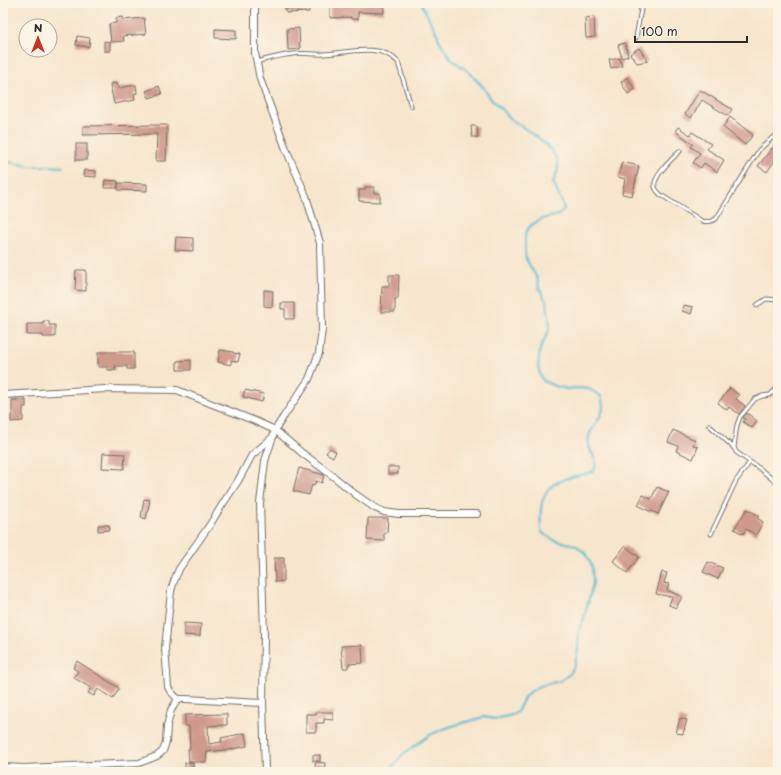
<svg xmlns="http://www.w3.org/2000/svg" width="781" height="775" viewBox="0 0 781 775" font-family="'Playpen Sans',sans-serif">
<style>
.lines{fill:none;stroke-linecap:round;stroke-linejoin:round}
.stream{stroke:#54bbd2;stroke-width:2}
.building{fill:#cf998c}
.lane-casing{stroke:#726c64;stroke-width:5}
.street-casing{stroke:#726c64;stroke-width:8}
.lane{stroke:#fff;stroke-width:3}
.street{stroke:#fff;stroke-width:6}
</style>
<rect width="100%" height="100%" fill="#fcf5e5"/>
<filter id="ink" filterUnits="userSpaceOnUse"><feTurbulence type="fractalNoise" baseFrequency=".025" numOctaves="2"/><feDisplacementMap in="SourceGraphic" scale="8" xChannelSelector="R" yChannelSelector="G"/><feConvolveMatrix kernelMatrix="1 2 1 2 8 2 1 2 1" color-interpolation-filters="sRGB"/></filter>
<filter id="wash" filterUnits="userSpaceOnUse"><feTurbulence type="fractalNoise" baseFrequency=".012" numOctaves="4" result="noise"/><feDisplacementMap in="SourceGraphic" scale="16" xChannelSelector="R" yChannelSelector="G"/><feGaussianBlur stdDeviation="0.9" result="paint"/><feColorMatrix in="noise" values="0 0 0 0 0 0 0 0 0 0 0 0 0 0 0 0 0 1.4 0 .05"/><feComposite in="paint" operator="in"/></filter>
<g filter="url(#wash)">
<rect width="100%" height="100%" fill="#f7e6cd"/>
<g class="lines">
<g class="stream">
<path d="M3,161L29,166H46L63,167"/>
<path d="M389,772L402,755L430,735L441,730L452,726L484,717L495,719L512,715L517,712L525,696L534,689L539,686L560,681L570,674L575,664L578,650L579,632L580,627L583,622L593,583L592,566L585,553L575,545L554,540L545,535L541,531C541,524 540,516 541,509C544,479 570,477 593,472C600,462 592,456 589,446C585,431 601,422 603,408C603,404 602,400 601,396L589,389L578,388L567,389L555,386L545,382L541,378L538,367L540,349L549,330L550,324L547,303L539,288L537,278L526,259L525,253V235L527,230L531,225L542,219L558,215L564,210L563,205L553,182C555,177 559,171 558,165C558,147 521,127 508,117L504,112L491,99L483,87L469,72L451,59L439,40L437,34L421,3"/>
</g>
</g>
<g id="blocks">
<g class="building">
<path d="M285,3H309V12L286,13Z"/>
<path d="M350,3H384V13L358,12V19H351V17L330,18V6L350,5Z"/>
<path d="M123,17V20L144,18L146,34L123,36L124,41L111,42L109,24L116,23V18Z"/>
<path d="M594,17L595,37L586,38L585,18Z"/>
<path d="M299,28L300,49L288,50L287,29Z"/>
<path d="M215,29L236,30V39L215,38Z"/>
<path d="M77,36L90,38L89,47L76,45Z"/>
<path d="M104,41L110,42V51H104Z"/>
<path d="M625,43L628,56L622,58L618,45Z"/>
<path d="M639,48L648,61L637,63L630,54Z"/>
<path d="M620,58L622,66L611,69L609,60Z"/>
<path d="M627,77L635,89L628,94L621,82Z"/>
<path d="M117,83L118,88L136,85L137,93L134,94L135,100L114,104L110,84Z"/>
<path d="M159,86L162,94L149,98L146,91Z"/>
<path d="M700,90L732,109L728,116L702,100L691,118L685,114Z"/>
<path d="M730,117L753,135L745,145L723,127Z"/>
<path d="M157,125H167L166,161H156L157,134L83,135V126Z"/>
<path d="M471,126H477L478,137H472Z"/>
<path d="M678,127L690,135L692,132L711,144L707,149L724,160L717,172L704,163L701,168L693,163L700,153L691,147L693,144L675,131Z"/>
<rect x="76" y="144" width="11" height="16"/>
<path d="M772,148L778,152V156L767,172L758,166Z"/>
<path d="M622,162L639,166L632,196L622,194L625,179L618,177Z"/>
<path d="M84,170L96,171V177L83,176Z"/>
<path d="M105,180L118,181L117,188H104Z"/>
<path d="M118,183L147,184V191L118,190Z"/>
<path d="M365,187H374V193H380V202L359,201V190H365Z"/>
<path d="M176,237L193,238V251L175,250Z"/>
<path d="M76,270H86V291L75,290Z"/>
<path d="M389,275H399L398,299H395V312H381L382,286H389Z"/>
<path d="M264,290L273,291L272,307L264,306Z"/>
<path d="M281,303H294V319H285V309H281Z"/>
<path d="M684,305L693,307L691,314L682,311Z"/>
<path d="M43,321H49V325H55V337H43V335H27V324H43Z"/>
<path d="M220,350L233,352V353L240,354L238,362L231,360V365L218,362Z"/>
<path d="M98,352H134V369H127V366H115V370H108V367H98Z"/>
<path d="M191,360V370H177V361Z"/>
<path d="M730,388L739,395L736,399L745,406L739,414L729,407L727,410L718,403Z"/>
<path d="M245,390L264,394L262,402L243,397Z"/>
<path d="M12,400H26V407H23V421L11,422V415H12Z"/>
<path d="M747,413L757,421L752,428L743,422L745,419L743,418Z"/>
<path d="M673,430L695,440L693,445L698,447L693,459L676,451L678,446L668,442Z"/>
<path d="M330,448L336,452L333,457L326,453Z"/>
<path d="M103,453L125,454L124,469L102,468Z"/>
<rect x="388" y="467" width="10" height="7"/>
<path d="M299,468L324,475L322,483L316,481L314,486L312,485L309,495L293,491Z"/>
<path d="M657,487L669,492L658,514L652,511L651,512L638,505L643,495L651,499Z"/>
<path d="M144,499L150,500L146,519L141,517Z"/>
<path d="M747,509L759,516L757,518L763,522L756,535L746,529L743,534L734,529Z"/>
<path d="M368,518H388L387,533H384V541L367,540Z"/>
<path d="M98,525H109L110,530L98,531Z"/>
<path d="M625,546L639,557L627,573L613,561Z"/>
<path d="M274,558H284V581L275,582Z"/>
<path d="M708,562L723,568L718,579L703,572Z"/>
<path d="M662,572L667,573L664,583L669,584L667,590L682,597L676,608L669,605L672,597L656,594Z"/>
<path d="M184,623L201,624L200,636L184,635Z"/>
<path d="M362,645L363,663L348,664V668H343L341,646Z"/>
<path d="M77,661L119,688L113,699L98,689L94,696L88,693L91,688L74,678L78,671L73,668Z"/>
<path d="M316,712H333V720L324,719V723H316V732H306V714H316Z"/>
<path d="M227,714V725L208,726L209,744L222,742L221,738L245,733L247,746L224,751V750L207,752L206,762H189L188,749H190L189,726H185V715Z"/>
<path d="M680,718L687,720L683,734L676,733Z"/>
<rect x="313" y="755" width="7" height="6"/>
<path d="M316,762L325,763L324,772H314Z"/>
<rect x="185" y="763" width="8" height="9"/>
</g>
</g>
</g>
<g filter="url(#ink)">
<use href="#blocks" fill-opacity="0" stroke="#726c64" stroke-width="1"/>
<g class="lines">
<defs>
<g id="lane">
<path d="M237,3L255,5"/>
<path d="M636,38L642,3"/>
<path d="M256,62C268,59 281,55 293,54C303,52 314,55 324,54C347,53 379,42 398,62L411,106"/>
<path d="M680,151C673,158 652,177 655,187C656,191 658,192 661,195L702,221C708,222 711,222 716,219L759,150L772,138L778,135"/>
<path d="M757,305L766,299L778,300"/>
<path d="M709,425L734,448"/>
<path d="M750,462L736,452L734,448L735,439L737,425L740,417L755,399L762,396L770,395L778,387"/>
<path d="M711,534L736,481L750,462L759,468L778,484"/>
</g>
<g id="street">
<path d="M255,3V53L260,79L286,149L306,196L320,243L322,329L319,353L309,379L284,416L275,430L265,461L260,503L264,634L263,703L265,772"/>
<path d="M3,395L105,389L177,390L255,421L275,430L302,453L333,476L355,494L375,508L384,512L399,514H477"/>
<path d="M178,699L170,691L168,687L165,648L171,591L174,581L179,569L209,526L224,502L238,481L252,455L273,437"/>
<path d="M3,767L24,768L139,763L157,756L163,751L166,742L167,726L171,710L178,699H185L263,703"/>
</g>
</defs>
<use href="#lane" class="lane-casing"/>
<use href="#street" class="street-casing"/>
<use href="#lane" class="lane"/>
<use href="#street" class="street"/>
</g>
</g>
<rect width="781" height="775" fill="none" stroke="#fcf5e5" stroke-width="16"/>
<g transform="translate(38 38)"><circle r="19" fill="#fcf5e5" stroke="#a8a49b"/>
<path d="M0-3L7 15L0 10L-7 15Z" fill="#c8321e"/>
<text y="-6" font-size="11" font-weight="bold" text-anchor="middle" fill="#2b2b2b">N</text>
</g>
<path d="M635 36v6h112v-6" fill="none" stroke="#2b2b2b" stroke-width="2"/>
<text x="641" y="36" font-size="12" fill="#2b2b2b" stroke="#fcf5e5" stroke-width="3" paint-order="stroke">100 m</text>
</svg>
